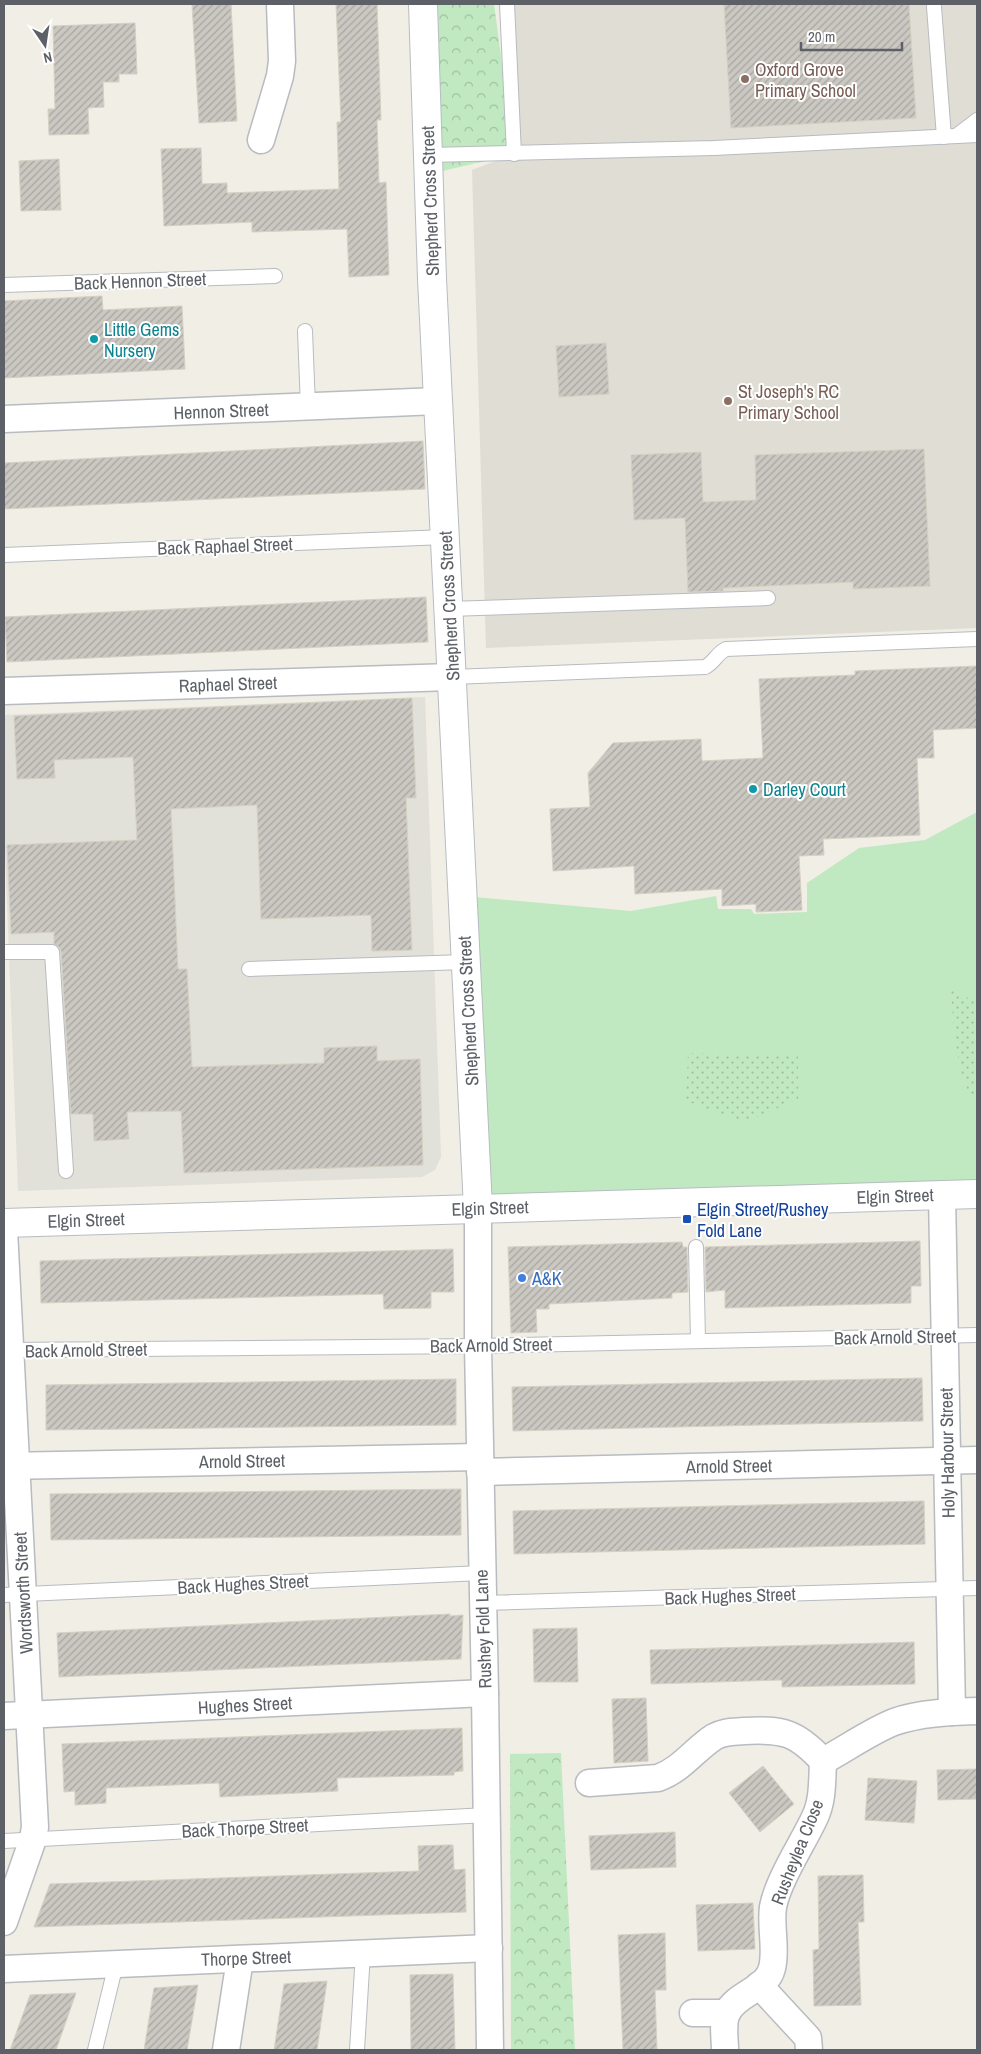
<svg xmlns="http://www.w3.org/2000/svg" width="981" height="2054" viewBox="0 0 981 2054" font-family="'Archivo Narrow',sans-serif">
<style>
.industrial{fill:#e1e0d9}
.education{fill:#e0ddd4}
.grass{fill:#c0e9c1}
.forest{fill:url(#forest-crowns)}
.park{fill:url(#park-dots)}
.building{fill:url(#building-hatch);stroke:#d5d0c3}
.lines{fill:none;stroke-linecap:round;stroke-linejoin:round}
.lane-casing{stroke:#b8bbc0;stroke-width:16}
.street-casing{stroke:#b8bbc0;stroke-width:29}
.secondary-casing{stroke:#b8bcc2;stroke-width:30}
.lane{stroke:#fff;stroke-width:14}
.street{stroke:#fff;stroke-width:26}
.secondary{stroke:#fff;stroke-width:28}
.education-dot{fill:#8d6e63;stroke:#fff;stroke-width:2}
.culture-dot{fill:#0f9aa8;stroke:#fff;stroke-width:2}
.transit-dot{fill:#1a4fb4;stroke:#fff;stroke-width:2}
.shop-dot{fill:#3f7fe0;stroke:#fff;stroke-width:2}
.labels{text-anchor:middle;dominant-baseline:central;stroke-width:4;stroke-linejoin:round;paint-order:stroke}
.education-label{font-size:18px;fill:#785e54;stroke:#fff;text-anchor:start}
.street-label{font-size:18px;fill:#5d6167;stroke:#fff}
.culture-label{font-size:18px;fill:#0d838f;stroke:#fff;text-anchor:start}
.transit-label{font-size:18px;fill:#164399;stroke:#fff;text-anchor:start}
.shop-label{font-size:18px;fill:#366cbe;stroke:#fff;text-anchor:start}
</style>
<defs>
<pattern id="forest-crowns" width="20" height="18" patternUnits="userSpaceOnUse" patternTransform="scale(1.25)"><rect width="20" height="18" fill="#c0e9c1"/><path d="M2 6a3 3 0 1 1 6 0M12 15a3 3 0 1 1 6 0" fill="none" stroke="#9fc0a1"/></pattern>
<pattern id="park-dots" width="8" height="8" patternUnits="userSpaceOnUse" patternTransform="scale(1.25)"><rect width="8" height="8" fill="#c0e9c1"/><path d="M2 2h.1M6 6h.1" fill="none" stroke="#9fc0a1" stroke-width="1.8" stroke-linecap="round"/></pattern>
<pattern id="building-hatch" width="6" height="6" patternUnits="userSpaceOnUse" patternTransform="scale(1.25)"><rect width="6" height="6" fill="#cbc8c2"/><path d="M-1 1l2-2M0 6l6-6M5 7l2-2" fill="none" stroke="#a8a6a1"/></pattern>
</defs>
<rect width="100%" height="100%" fill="#f0eee5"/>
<path class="industrial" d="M425,697L441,1157L435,1170L422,1177L18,1191L4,824V715Z"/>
<path class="education" d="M511,4H977V628L486,648L472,170L514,154Z"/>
<path class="grass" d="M977,812V1183L478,1208L463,896L631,911L716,896L718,909H751L754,914L807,912V883L859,848L925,840Z"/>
<g class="forest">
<path d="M423,4H494L514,154L430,174Z"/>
<path d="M561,1753L575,2050H511L510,1754Z"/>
</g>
<g class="park">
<path d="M951,990L977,1002V1106C955,1076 954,1027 951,990Z"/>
<path d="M688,1053L798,1056V1099L750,1120H738L686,1101Z"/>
</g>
<g class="building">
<path d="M192,4H231L237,121L199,123Z"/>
<path d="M336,4H377L381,120H377L379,183L386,182L389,275L349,277L347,229L252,232V222L164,226L161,149L201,148L202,184L227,183V193L339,189L337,122H341Z"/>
<path d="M724,4H909L916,118L731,128Z"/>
<path d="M135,23L137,74H119V82H103L104,107L88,108L89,134L49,135L48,109H55L53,26Z"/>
<path d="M59,159L61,210L21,211L19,161Z"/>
<path d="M102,296L103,310L182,306L185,369L4,378V301Z"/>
<path d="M606,343L609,394L559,397L556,346Z"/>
<path d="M423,441L425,489L4,509V463Z"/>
<path d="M924,449L930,586L853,589V582L723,588V591L688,592L685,518L634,520L631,455L701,452L703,502L756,500L755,455Z"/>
<path d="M426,597L428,642L7,662L5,617Z"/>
<path d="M977,666V728L933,730L934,758H917L920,835L823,839L824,855L799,856L802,910L756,912V904L722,906V889L635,894L634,866L553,871L550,809L590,807L588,773L613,743L701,739L702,761L763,758L759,679L855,675V671Z"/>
<path d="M412,698L416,798H406L412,950L372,951L371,915L261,919L257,805L171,809L178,969H187L192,1067L324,1063V1048L377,1046V1061L420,1059L423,1165L184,1173L181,1111L127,1112L129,1139L94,1141L93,1114H71L61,951L59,947L54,944V932L11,934L7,845L137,840L133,757L54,760L55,778L17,779L14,716Z"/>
<path d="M920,1241L921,1286H911V1303L725,1308V1290L706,1292L705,1247Z"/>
<path d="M682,1242L683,1247H687L688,1292L672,1293V1298L549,1304V1309H536L537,1332L511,1333L508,1247Z"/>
<path d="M453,1249L454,1292H431V1308L384,1309L383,1294L41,1303L40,1261Z"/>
<path d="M922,1378L923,1421L513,1431L512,1387Z"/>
<path d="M456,1379V1425L46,1430V1385Z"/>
<path d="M461,1489V1535L51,1540L50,1494Z"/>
<path d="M924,1501L925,1544L514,1554L513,1511Z"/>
<path d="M450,1614V1616L463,1615L461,1659L59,1677L57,1633Z"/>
<path d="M577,1628L578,1682H534L533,1629Z"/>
<path d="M914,1642L915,1684L782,1687V1680L651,1684L650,1650Z"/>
<path d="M646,1698L648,1761L614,1763L612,1699Z"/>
<path d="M462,1728L463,1771L454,1772V1775L337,1778L338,1791L220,1797L219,1783L106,1788V1803L93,1804L75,1805V1791L64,1792L62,1744Z"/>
<path d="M763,1766L794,1804L760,1832L729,1793Z"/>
<path d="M977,1769V1799L938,1800L937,1770Z"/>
<path d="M868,1778L917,1781L914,1823L865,1820Z"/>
<path d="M675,1832L676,1867L591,1870L589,1836Z"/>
<path d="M447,1845H453L454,1870L465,1869L466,1912L34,1927L50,1884L419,1871L418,1846Z"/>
<path d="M863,1875L864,1922H858L861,2005L814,2006L813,1950L819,1949L818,1876Z"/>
<path d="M753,1903L755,1949L698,1951L696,1905Z"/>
<path d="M665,1933L666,1990H655L657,2050H623L618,1935Z"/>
<path d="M453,1974L455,2050H411L410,1975Z"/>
<path d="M327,1981L317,2050H274L284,1984Z"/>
<path d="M198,1985L187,2050H144L154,1988Z"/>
<path d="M76,1993L56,2050H10L30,1995Z"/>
</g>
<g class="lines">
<defs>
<g id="lane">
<path d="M507,4L514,154"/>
<path d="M934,7L944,137"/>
<path d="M956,136L977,120"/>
<path d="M429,155L714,148L977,135"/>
<path d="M4,285L275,276"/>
<path d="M305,331L308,407"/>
<path d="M4,555L445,537"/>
<path d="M449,609L768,598"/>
<path d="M452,677L705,667C714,663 717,653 726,649L977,639"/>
<path d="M4,952H52L66,1171"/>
<path d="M249,969L466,962"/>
<path d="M696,1247L698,1341"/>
<path d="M6,1350L478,1346L977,1335"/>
<path d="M4,1595L482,1573"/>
<path d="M483,1603L977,1588"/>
<path d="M4,1841L487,1815"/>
<path d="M95,2050L116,1964"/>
<path d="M357,2050L363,1953"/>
</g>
<g id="street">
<path d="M261,140L280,76L282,61L280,4"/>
<path d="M4,419L438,401"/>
<path d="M4,691L452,677"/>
<path d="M942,1195L952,1712"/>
<path d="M478,1208V1346L485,1693L490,2050"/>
<path d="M4,1230L35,1827L33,1839L4,1922"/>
<path d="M4,1466L480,1457"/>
<path d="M480,1472L977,1460"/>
<path d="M4,1716L485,1693"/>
<path d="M589,1783L658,1778C681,1770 694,1750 714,1737C724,1731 734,1732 744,1731C783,1729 796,1732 823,1761"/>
<path d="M4,1969L489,1948"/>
<path d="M759,1985L808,2038L809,2050"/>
<path d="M693,2013H727"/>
<path d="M226,2050L240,1959"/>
<path d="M725,2050C725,2039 722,2023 727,2013C736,1993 767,1990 772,1968C777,1949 770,1927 773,1907C778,1880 803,1843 815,1817C823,1800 822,1781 823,1761C844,1750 871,1731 894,1722C920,1713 949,1712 977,1711"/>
</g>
<g id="secondary">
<path d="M423,4L432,279L478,1208"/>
<path d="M4,1223L977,1194"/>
</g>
</defs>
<use href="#lane" class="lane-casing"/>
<use href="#street" class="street-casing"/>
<use href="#secondary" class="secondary-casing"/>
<use href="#lane" class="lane"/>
<use href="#street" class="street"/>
<use href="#secondary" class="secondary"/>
</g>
<g class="education-dot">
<circle cx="745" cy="79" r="5"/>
<circle cx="728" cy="401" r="5"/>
</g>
<g class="culture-dot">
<circle cx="94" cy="339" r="5"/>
<circle cx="753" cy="789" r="5"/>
</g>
<rect class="transit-dot" x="682" y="1214" width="10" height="10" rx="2.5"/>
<circle class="shop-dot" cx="522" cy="1278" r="5"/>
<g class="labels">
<g class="education-label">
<text x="755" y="69">Oxford Grove<tspan x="755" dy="21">Primary School</tspan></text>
<text x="738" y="391">St Joseph's RC<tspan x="738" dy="21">Primary School</tspan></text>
</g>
<g class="street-label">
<text transform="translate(430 201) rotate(-92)">Shepherd Cross Street</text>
<text transform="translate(140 281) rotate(-2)">Back Hennon Street</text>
<text transform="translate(221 411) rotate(-2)">Hennon Street</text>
<text transform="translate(225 546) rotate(-2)">Back Raphael Street</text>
<text transform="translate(449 606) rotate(-93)">Shepherd Cross Street</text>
<text transform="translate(228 684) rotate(-2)">Raphael Street</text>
<text transform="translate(468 1011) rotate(-93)">Shepherd Cross Street</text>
<text transform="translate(895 1196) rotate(-2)">Elgin Street</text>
<text transform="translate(490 1208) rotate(-2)">Elgin Street</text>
<text transform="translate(86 1220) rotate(-2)">Elgin Street</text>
<text transform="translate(895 1337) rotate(-1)">Back Arnold Street</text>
<text transform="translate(491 1345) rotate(-1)">Back Arnold Street</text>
<text transform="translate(86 1350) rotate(-1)">Back Arnold Street</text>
<text transform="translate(947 1453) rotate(-91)">Holy Harbour Street</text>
<text transform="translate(242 1461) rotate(-1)">Arnold Street</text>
<text transform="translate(729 1466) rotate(-1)">Arnold Street</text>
<text transform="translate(243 1584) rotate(-3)">Back Hughes Street</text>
<text transform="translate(23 1593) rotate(-93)">Wordsworth Street</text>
<text transform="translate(730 1596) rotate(-2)">Back Hughes Street</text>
<text transform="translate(483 1629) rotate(-92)">Rushey Fold Lane</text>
<text transform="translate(245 1705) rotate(-3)">Hughes Street</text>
<text transform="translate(245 1828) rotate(-3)">Back Thorpe Street</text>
<text transform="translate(797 1852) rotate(-68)">Rusheylea Close</text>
<text transform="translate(246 1958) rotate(-2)">Thorpe Street</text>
</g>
<g class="culture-label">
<text x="104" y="329">Little Gems<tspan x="104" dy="21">Nursery</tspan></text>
<text x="763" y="789">Darley Court</text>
</g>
<g class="transit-label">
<text x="697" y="1209">Elgin Street/Rushey<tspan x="697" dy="21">Fold Lane</tspan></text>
</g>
<g class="shop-label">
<text x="532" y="1278">A&amp;K</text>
</g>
</g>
<rect width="981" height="2054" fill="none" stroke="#5d6167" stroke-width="10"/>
<g transform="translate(45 45) rotate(167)" stroke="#ffffff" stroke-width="4" paint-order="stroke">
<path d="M0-4L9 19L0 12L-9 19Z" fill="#5d6167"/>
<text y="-8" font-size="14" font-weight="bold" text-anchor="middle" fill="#5d6167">N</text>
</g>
<path d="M801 42v8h101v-8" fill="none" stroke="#5d6167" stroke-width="2.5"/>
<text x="808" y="42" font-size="15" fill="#5d6167" stroke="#ffffff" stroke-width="4" paint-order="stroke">20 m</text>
</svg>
